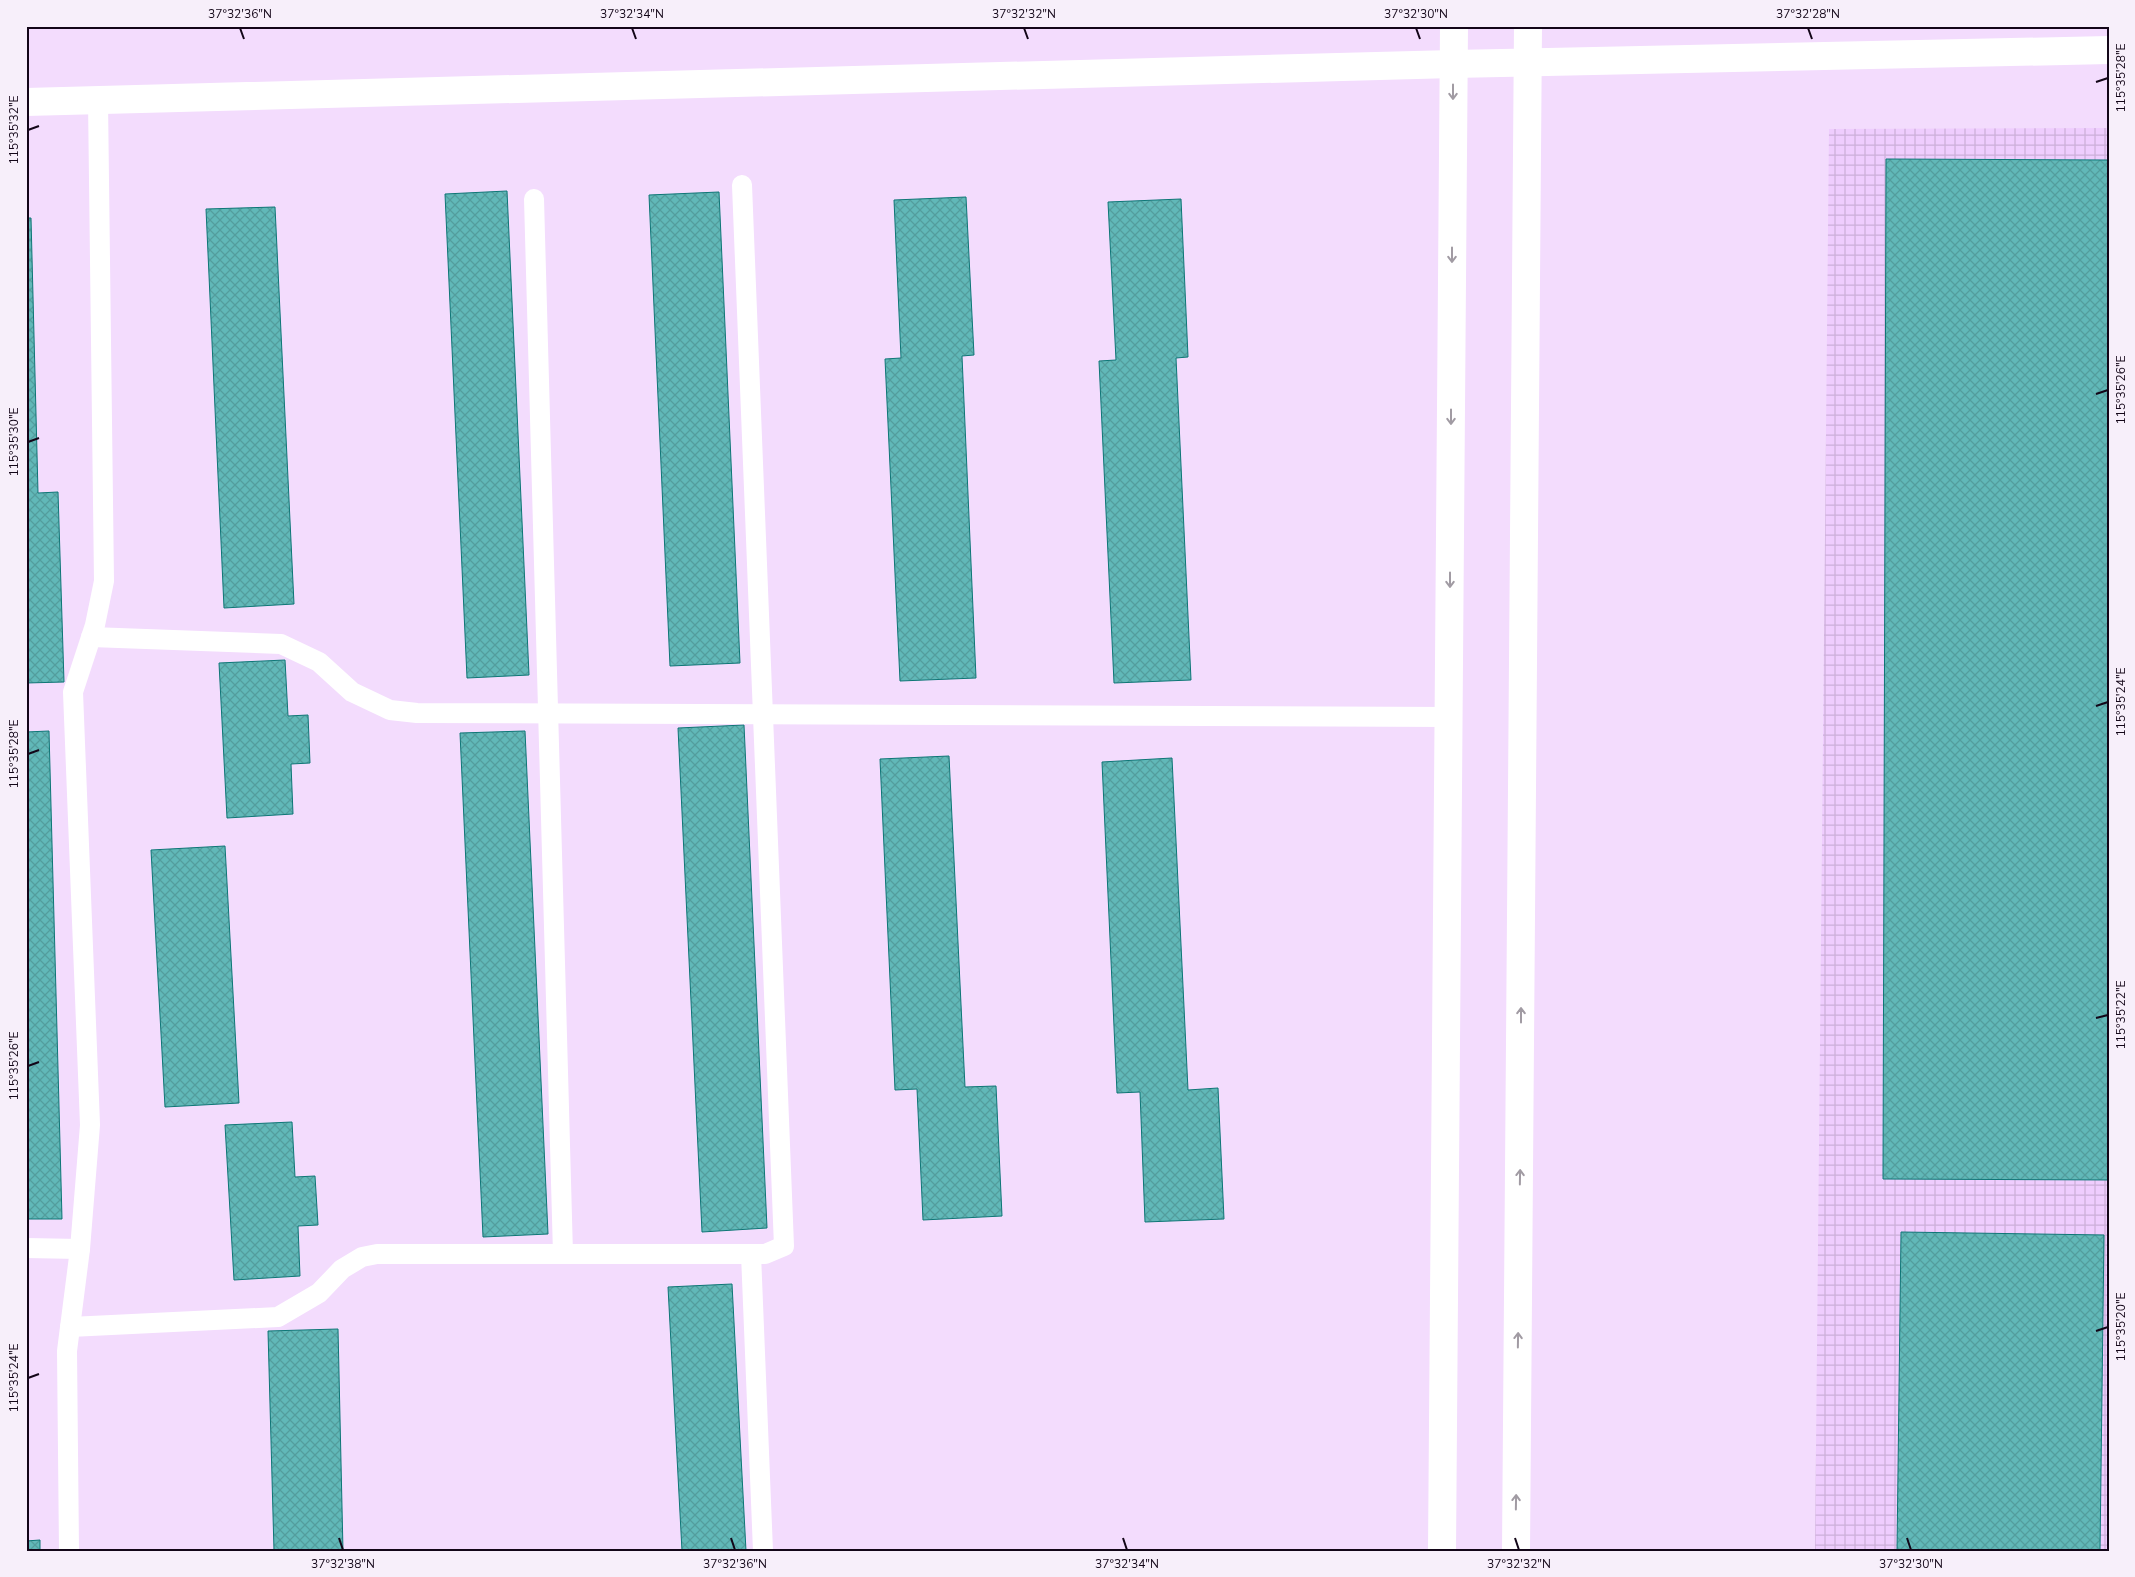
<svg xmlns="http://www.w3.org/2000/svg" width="2135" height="1577" viewBox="0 0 2135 1577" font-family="'Nunito Sans',sans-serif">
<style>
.industrial{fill:url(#industrial-grid)}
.building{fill:url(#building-cross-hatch);stroke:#0e7676}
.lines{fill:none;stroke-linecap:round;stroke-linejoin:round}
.lane{stroke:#fff;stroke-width:20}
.secondary{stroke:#fff;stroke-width:28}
.primary{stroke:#fff;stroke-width:28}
.oneway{stroke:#a19ba3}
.ticks{fill:none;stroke:#130618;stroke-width:2}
.neatline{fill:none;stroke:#130618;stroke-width:2}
.ticks-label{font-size:12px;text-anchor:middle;fill:#130618}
</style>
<defs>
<pattern id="industrial-grid" width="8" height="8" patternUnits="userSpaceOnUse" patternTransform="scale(1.25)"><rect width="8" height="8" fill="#efcdfe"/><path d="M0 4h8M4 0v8" fill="none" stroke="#ccafd9"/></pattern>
<pattern id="building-cross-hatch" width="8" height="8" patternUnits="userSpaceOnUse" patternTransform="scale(1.25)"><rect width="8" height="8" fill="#61b8b8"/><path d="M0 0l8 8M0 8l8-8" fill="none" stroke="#539d9d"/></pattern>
</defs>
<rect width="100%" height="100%" fill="#f3dcfd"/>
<path class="industrial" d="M2109,128V1551H1815L1829,129Z"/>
<g class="building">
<path d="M1886,159L2109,160V1180L1883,1179Z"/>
<path d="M507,191L529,675L467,678L445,194Z"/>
<path d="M719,192L740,663L670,666L649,195Z"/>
<path d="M966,197L974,355L962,356L976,678L900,681L885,359L901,358L894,200Z"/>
<path d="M1181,199L1188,357L1176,358L1191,680L1114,683L1099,361L1116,360L1108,202Z"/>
<path d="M275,207L294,604L224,608L206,209Z"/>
<path d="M26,218H31L38,493L58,492L64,682L26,683Z"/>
<path d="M285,660L288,716L308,715L310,763L291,764L293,814L227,818L219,663Z"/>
<path d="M744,725L767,1228L702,1232L678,728Z"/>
<path d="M49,731L62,1219H26V732Z"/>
<path d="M525,731L548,1234L483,1237L460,733Z"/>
<path d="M949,756L965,1087L996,1086L1002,1216L923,1220L917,1089L895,1090L880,759Z"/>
<path d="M1172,758L1188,1090L1218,1088L1224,1219L1145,1222L1140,1092L1117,1093L1102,762Z"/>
<path d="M225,846L239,1103L165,1107L151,850Z"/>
<path d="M292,1122L295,1177L315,1176L318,1225L298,1226L300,1276L234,1280L225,1125Z"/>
<path d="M1901,1232L2104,1235L2100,1551H1897Z"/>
<path d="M732,1284L746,1551H682L668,1287Z"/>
<path d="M338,1329L343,1551H274L268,1331Z"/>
<path d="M40,1540V1551H26V1541Z"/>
</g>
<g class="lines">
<g class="lane">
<path d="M534,199L563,1254"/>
<path d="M91,637L281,644L319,662L352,692L390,710L417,713L1449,717"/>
<path d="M26,1248L80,1249"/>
<path d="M751,1254L763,1551"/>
<path d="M70,1327L278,1317L319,1293L342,1269L362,1257L377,1254H765L784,1246L742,185"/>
<path d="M69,1551L67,1351L80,1249L90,1125L73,692L95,625L104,581L98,100"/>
</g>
<path class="secondary" d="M26,102L1453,64L2109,50"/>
<g class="primary">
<path d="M1442,1551L1454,26"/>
<path d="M1516,1551L1528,26"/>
</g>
</g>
<defs><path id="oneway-shaft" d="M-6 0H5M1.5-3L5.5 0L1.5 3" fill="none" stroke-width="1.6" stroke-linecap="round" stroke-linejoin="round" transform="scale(1.25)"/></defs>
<g class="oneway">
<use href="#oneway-shaft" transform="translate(1453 92) rotate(90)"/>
<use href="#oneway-shaft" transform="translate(1452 255) rotate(90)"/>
<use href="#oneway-shaft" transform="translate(1451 417) rotate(90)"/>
<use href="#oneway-shaft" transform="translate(1450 580) rotate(90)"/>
<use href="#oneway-shaft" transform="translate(1521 1015) rotate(-90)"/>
<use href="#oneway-shaft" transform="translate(1520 1177) rotate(-89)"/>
<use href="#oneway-shaft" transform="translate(1518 1340) rotate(-89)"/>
<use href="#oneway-shaft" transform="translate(1516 1502) rotate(-89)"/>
</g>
<path class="ticks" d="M240,28L244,39M632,28L636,39M1024,28L1028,39M1416,28L1420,39M1808,28L1812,39M2096,82L2108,78M28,130L39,126M2096,394L2108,390M28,442L39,438M2096,706L2108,702M28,754L39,750M2096,1018L2108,1015M28,1066L39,1062M2096,1331L2108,1327M28,1378L39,1374M339,1538L343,1550M731,1538L735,1550M1123,1538L1127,1550M1515,1538L1519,1550M1907,1538L1911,1550"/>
<rect width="2135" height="1577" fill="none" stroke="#f7effa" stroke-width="55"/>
<rect x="28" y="28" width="2080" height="1522" class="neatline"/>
<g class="ticks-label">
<text x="240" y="18">37°32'36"N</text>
<text x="632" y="18">37°32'34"N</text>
<text x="1024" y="18">37°32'32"N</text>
<text x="1416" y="18">37°32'30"N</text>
<text x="1808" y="18">37°32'28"N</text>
<text transform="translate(2121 78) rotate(-90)" y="4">115°35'28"E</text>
<text transform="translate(14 130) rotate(-90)" y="4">115°35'32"E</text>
<text transform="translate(2121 390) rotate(-90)" y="4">115°35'26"E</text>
<text transform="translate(14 442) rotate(-90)" y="4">115°35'30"E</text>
<text transform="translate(2121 702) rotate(-90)" y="4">115°35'24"E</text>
<text transform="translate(14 754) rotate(-90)" y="4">115°35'28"E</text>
<text transform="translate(2121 1015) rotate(-90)" y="4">115°35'22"E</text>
<text transform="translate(14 1066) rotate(-90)" y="4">115°35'26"E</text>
<text transform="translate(2121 1327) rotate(-90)" y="4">115°35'20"E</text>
<text transform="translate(14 1378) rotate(-90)" y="4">115°35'24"E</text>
<text x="343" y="1568">37°32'38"N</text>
<text x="735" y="1568">37°32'36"N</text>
<text x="1127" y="1568">37°32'34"N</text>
<text x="1519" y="1568">37°32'32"N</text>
<text x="1911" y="1568">37°32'30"N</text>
</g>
</svg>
